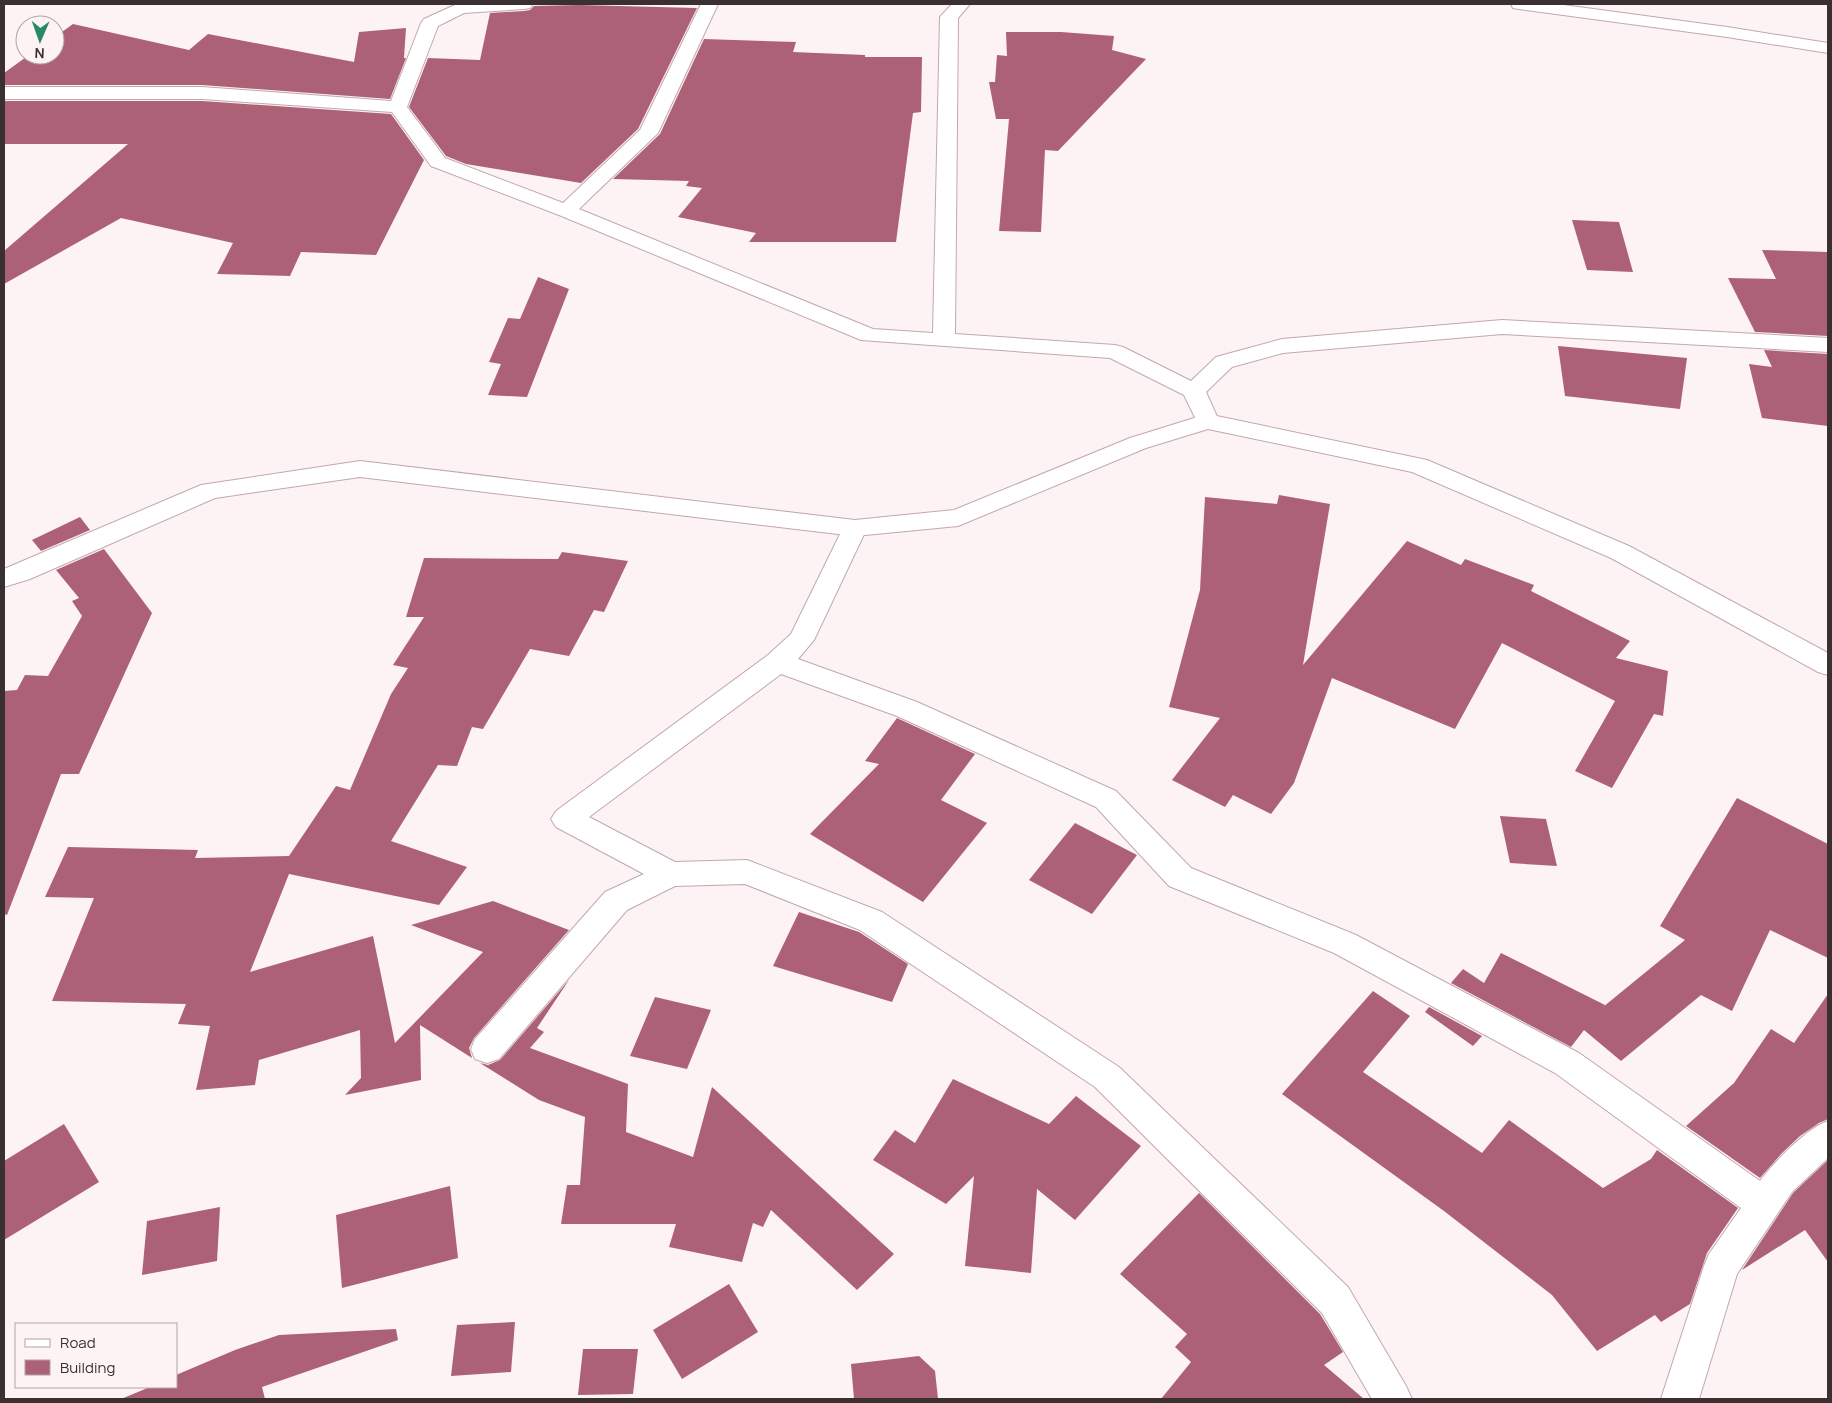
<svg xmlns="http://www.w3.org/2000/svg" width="1832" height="1403" viewBox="0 0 1832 1403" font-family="Manrope,sans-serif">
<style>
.building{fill:#ac6177}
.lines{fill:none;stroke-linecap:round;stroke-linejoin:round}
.minor-casing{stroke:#c2a8ae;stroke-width:2}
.tertiary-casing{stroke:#c2a8ae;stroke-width:2}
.minor{fill:#fff;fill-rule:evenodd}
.tertiary{fill:#fff;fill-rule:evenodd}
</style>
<rect width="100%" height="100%" fill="#fdf2f4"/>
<g class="building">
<path d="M579,5L697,8L638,129L581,183L466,164L446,156L409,107L428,58L480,60L490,13L524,11L530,10L534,6Z"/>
<path d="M73,24L189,50L208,34L354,62L359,32L406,28L404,58H406L390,99L202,85H4V73L29,55H55V37Z"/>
<path d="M1006,32H1061L1114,36L1112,50L1146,59L1058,151L1045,150L1041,232L999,231L1009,119H996L989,82H995L997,55L1007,56Z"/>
<path d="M704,39L796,42L793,52L865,55V57H922L921,112L913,113L896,242H749L756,233L678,217L702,188L686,186L689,181L613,179L660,134Z"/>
<path d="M4,101H202L391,114L424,160L376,255L301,252L290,276L217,274L233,243L121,218L4,284V251L128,144H4Z"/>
<path d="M1572,220L1619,222L1633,272L1587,270Z"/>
<path d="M1762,250L1828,252V336L1755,332L1728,278L1776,279Z"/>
<path d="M538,277L569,289L527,397L488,395L501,364L489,362L508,318L520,319Z"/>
<path d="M1558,346L1687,358L1680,409L1565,396Z"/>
<path d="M1764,350L1828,354V426L1762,418L1749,364L1772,367Z"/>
<path d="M1279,495L1330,504L1303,665L1407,541L1461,565L1465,559L1534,585L1531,591L1630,641L1616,658L1668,671L1663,716L1654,714L1612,788L1575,771L1615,701L1502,643L1455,729L1332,678L1294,783L1271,814L1233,795L1225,807L1172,780L1220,718L1169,707L1200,590L1205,497L1277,504Z"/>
<path d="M80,517L90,530L41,551L32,540Z"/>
<path d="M104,549L152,613L79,774H61L7,915L4,914V691L17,690L25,675L48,676L82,616L72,601L79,598L56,570Z"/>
<path d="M562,552L628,561L604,612L594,610L569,656L530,649L483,729L472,727L457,766L438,765L391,841L467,867L439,905L289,874L250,972L373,936L395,1043L483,952L411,925L493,901L569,930L474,1038L469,1048L472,1058L420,1025L421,1080L345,1095L361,1078L360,1030L259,1060L255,1085L196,1090L210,1026L178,1024L186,1004L52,1001L94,898L45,897L68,847L198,850L195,858L289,856L336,786L350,790L391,694L408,668L393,665L424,617H406L424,558L558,559Z"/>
<path d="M897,718L975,754L941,800L987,823L923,902L810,834L879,764L865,761Z"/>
<path d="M1737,798L1828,844V958L1770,930L1732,1011L1701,995L1621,1061L1584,1030L1571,1047L1451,983L1463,969L1484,983L1501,953L1605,1005L1603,1007L1685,940L1660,926Z"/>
<path d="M1500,816L1546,819L1557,866L1510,863Z"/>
<path d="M1075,823L1137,855L1092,914L1029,880Z"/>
<path d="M799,912L859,932L908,964L892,1002L773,966Z"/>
<path d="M569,980L537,1028L544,1032L530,1048L628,1084L626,1132L693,1157L712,1087L894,1254L857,1290L771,1210L763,1227L753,1223L742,1262L669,1247L676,1224H561L567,1185H580L585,1117L539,1100L480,1063L488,1065L500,1060Z"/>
<path d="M1373,991L1410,1016L1363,1072L1482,1153L1509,1120L1603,1188L1651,1159L1657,1150L1738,1208L1707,1253L1690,1304L1661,1322L1655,1315L1597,1351L1552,1295L1444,1211L1282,1094Z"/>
<path d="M1828,994V1119L1819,1123L1800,1136L1781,1154L1760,1178L1686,1126L1734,1083L1771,1029L1794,1043Z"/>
<path d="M655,997L711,1010L687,1069L630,1056Z"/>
<path d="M1429,1007L1482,1036L1473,1046L1425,1012Z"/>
<path d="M953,1079L1049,1124L1076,1096L1141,1146L1075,1220L1037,1189L1031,1273L965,1266L974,1176L946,1204L873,1160L895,1130L915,1143Z"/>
<path d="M64,1124L99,1182L4,1240V1161Z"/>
<path d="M1828,1160V1262L1805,1230L1742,1270L1793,1193Z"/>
<path d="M450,1186L458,1258L342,1288L336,1215Z"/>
<path d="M1199,1193L1320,1314L1343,1352L1324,1365L1364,1399H1161L1191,1362L1175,1347L1187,1334L1120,1274Z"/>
<path d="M220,1207L217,1261L142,1275L147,1221Z"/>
<path d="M729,1284L758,1332L682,1379L653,1330Z"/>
<path d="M515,1322L511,1372L451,1376L457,1325Z"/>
<path d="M396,1329L398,1340L262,1387L265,1399H121L150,1387H176V1375L235,1350L279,1335Z"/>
<path d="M583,1349H638L633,1394L578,1395Z"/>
<path d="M919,1356L935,1371L938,1399H854L851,1364Z"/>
</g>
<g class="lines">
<defs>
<g id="minor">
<path d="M457,4H533L530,8L524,9L464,13L438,26L407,107L445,158L563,203L640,130L701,4H718L658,133L579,209L873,329L933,333L940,17L952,4H970L958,18L955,334L1115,345L1123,347L1191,381L1216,357L1282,339L1502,320L1828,338V352L1502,334L1283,353L1232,367L1206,392L1219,421L1215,426L1207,428L1199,426L1184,395L1110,358L861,340L559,215L431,166L392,112L202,99H4V87H202L391,101L421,23L424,19Z"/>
<path d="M855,520L864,522L867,528L814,640L798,659L917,702L1116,791L1191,868L1356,935L1579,1053L1760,1181C1773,1163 1808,1127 1828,1121V1158L1792,1192L1737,1274L1699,1399H1661L1704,1266L1709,1254L1741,1208L1555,1073L1334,953L1169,886L1096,807L897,716L781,674L589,817L675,862L747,860L882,912L1119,1067L1348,1287L1406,1386L1412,1399H1372L1322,1313L1095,1087L860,930L745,884L675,886L627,910L499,1059L487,1063L475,1059L471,1049L475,1039L605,892L644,874L556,827L551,819L556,811L768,655L791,634L843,528L846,522Z"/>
</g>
<g id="tertiary">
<path d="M1511,4H1556L1727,27L1828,43V53L1727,37L1519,9L1513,8Z"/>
<path d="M1207,414L1427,460L1629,546L1828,653V675L1818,672L1611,558L1412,472L1208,429L1146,448L958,526L855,536L360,477L215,498L30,579L4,587V569L201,485L360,461L855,520L954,510L1130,438Z"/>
</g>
</defs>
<use href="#minor" class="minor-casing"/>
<use href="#tertiary" class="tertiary-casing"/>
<use href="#minor" class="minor"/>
<use href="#tertiary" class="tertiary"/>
</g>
<rect width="1832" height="1403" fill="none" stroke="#3a3032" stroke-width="10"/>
<rect x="15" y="1323" width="162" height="65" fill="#fdf2f4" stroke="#afa4a6"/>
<rect x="25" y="1339" width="25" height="8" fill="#ffffff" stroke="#afa4a6"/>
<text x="60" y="1348" font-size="15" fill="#3a3032">Road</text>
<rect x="25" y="1360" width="25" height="15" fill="#ac6177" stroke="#afa4a6"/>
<text x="60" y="1373" font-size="15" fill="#3a3032">Building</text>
<g transform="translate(40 40) rotate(182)"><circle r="24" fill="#fdf2f4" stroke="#afa4a6"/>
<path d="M0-4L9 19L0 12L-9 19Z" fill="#288962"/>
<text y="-8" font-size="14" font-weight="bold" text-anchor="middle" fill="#3a3032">N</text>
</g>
</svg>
